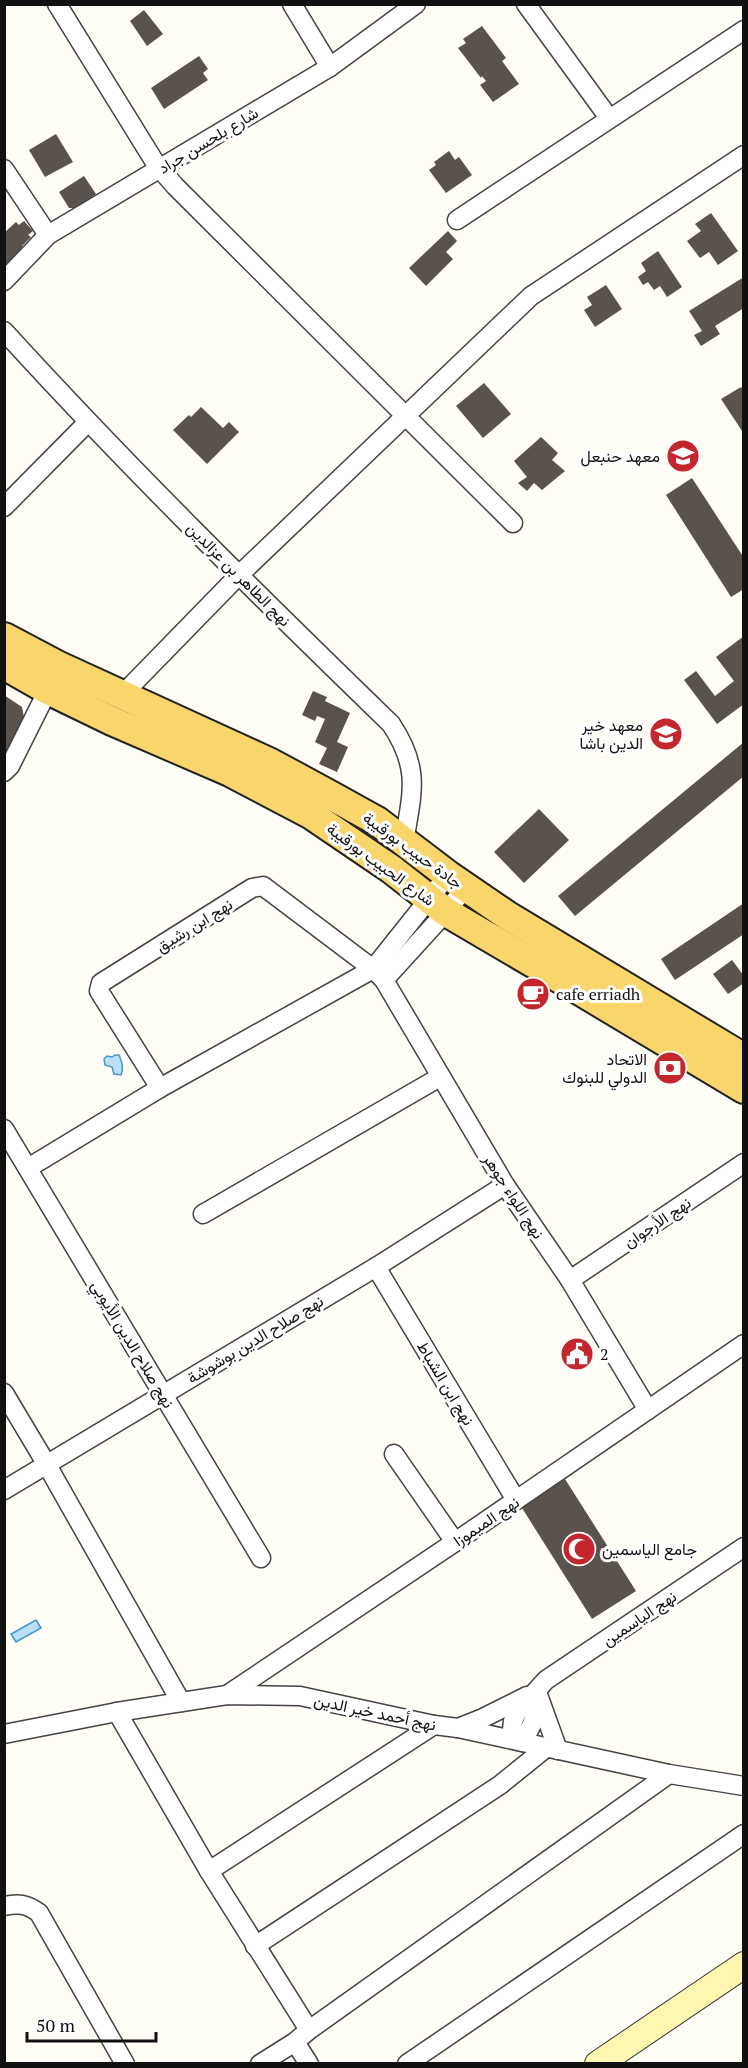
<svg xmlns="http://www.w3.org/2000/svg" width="748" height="2068" viewBox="0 0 748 2068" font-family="'PT Serif',Vazirmatn,serif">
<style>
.water{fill:#b9e0f7;stroke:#3f96cf;stroke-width:1.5}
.building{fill:#5a524d}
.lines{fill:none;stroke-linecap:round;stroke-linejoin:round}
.minor-casing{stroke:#444;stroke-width:21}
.secondary-casing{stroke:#333;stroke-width:28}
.primary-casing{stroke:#222;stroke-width:32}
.minor{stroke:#fff;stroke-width:18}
.secondary{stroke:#fff6b0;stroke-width:26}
.primary{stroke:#f9d66b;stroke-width:28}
.labels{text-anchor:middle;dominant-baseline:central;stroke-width:6;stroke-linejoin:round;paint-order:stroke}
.street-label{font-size:16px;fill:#111;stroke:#fff}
.poi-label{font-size:16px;fill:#111;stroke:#fff;text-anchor:end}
</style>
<rect width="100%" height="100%" fill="#fffdf5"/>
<g class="water">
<path d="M115,1055H119C122,1062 124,1067 121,1075L114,1074L112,1067L105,1065L104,1059L107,1056L112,1057Z"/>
<path d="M36,1620L41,1628L16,1642L11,1634Z"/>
</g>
<g class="building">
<path d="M144,10L163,34L147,46L130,21Z"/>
<path d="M482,26L506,58L502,61L519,84L493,102L480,85L486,81L482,76L481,78L458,48L466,43L463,39Z"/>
<path d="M199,56L208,69L203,73L208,80L164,109L151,88Z"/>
<path d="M56,134L73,162L45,177L29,150Z"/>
<path d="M449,151L455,160L459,157L472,175L446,193L429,170L436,165L434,162Z"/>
<path d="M84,176L96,194L76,208H69L59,192Z"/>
<path d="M711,213L738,251L718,265L709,252L700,258L687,241L701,231L695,224Z"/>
<path d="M24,221L33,231L28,235L31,237L22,246L25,249L4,266V233L16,222L19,225Z"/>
<path d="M448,231L457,241L446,252L453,259L426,286L409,268Z"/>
<path d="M658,251L682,287L667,297L660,286L654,290L648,282L643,285L638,277L646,271L641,263Z"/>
<path d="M744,277V308L715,326L720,334L701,346L694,335L702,331L689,311Z"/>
<path d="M606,285L622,309L595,327L584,310L592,305L587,297Z"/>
<path d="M484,383L511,414L483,438L456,406Z"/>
<path d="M741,387L744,391V434L721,399Z"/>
<path d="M201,407L223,428L229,422L239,432L207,464L173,430L189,415L191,417Z"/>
<path d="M541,437L558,453L552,460L565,471L542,490L534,483L527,491L518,483L527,477L514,461Z"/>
<path d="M692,478L744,558V589L731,597L666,495Z"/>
<path d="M744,636V704L717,724L684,680L696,671L715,696L734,681L716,657Z"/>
<path d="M313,691L327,697L325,701L350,713L337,742L348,747L337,772L319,764L327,748L315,742L325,719L317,716L315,721L302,715Z"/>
<path d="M4,695L22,707L24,717L16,733L19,735L4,756Z"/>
<path d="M744,742V776L575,916L558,896Z"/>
<path d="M539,809L569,840L524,883L494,852Z"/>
<path d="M744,903V934L675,980L661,959Z"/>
<path d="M732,960L744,976V983L728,994L713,974Z"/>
<path d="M565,1479L636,1591L592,1619L522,1508Z"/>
</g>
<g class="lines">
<defs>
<g id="minor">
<path d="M57,4L156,164L175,186L513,523"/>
<path d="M292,4L330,67"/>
<path d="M526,4L609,118"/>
<path d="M4,169L48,235"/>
<path d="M457,220L744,30"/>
<path d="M4,281L48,235L330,67L416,4"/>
<path d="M4,331C128,467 259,596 391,724C421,769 412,793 404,842"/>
<path d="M4,507L88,422"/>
<path d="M122,695L239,575L531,296L744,155"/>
<path d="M4,772L10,766L48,690"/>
<path d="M384,980L446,912L465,888"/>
<path d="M160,1088L99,991L101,983L252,888L263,886L373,969L384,980L505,1185L570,1280L648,1410"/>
<path d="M4,1129L261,1558"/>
<path d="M28,1168L160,1088L373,969L448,875"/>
<path d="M203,1214L440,1077"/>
<path d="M376,1267L516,1500"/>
<path d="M570,1280L744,1163"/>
<path d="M4,1393L47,1465L181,1702"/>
<path d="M394,1454L455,1542"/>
<path d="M4,1490L376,1267L505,1185"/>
<path d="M537,1692L558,1750"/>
<path d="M227,1695L455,1542L744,1344"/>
<path d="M117,1712L209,1871L309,2030"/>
<path d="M458,1728L483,1718L527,1696"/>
<path d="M4,1734L117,1712L227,1695L300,1696L434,1725L458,1728L669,1774L744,1786"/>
<path d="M511,1739L513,1721L517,1712L546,1680L744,1547"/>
<path d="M523,1742L533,1722L537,1697"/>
<path d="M209,1871L434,1725"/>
<path d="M4,1906C19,1903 27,1904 39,1913L125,2064"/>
<path d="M255,1946L500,1785L547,1747"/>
<path d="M295,2042L309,2064"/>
<path d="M260,2064L295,2042L309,2030L669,1774"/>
<path d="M407,2064L744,1834"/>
</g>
<path id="secondary" d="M598,2064L744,1965"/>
<g id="primary">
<path d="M4,637L57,665L271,763L332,796L377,821L448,875L508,916L744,1058"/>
<path d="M4,665L48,690L112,721L230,772L310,814L391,869L446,912L562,980L744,1089"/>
</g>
</defs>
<use href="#minor" class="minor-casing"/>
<use href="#secondary" class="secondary-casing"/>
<use href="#primary" class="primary-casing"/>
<use href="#minor" class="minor"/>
<use href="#secondary" class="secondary"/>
<use href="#primary" class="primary"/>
</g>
<defs>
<symbol id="university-disc" viewBox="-11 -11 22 22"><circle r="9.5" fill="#c4262e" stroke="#fff"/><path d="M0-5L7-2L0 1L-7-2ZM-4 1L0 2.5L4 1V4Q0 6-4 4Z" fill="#fff"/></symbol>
<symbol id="cafe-disc" viewBox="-11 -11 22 22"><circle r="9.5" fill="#c4262e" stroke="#fff"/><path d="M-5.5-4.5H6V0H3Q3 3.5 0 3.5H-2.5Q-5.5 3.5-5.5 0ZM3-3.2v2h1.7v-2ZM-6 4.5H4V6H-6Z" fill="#fff"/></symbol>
<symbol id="bank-disc" viewBox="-11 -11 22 22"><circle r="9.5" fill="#c4262e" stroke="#fff"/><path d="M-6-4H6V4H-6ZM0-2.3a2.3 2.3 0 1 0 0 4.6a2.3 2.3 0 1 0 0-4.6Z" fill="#fff"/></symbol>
<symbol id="civic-disc" viewBox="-11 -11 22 22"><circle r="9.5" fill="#c4262e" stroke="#fff"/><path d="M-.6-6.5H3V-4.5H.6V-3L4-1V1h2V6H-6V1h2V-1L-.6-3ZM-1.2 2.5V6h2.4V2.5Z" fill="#fff"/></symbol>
<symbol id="mosque-disc" viewBox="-11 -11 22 22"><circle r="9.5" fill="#c4262e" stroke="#fff"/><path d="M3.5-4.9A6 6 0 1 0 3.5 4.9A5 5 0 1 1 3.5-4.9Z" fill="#fff"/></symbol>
</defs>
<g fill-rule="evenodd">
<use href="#university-disc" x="664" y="437" width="38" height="38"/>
<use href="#university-disc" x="647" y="715" width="38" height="38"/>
<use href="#cafe-disc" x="514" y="975" width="38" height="38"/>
<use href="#bank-disc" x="651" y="1049" width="38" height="38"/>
<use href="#civic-disc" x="558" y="1335" width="38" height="38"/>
<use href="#mosque-disc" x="560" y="1530" width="38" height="38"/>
</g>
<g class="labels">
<g class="street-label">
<text transform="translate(208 140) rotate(-31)">شارع بلحسن جراد</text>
<text transform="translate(239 574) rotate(45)">نهج الطاهر بن عزالدين</text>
<text transform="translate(413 850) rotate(36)">جادة حبيب بورقيبة</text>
<text transform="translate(381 864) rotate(36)">شارع الحبيب بورقيبة</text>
<text transform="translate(194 925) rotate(-32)">نهج ابن رشيق</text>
<text transform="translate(514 1196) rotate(57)">نهج اللواء جوهر</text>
<text transform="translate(657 1222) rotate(-34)">نهج الأرجوان</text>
<text transform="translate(255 1339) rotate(-31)">نهج صلاح الدين بوشوشة</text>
<text transform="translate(133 1344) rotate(59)">نهج صلاح الدين الأيوبي</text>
<text transform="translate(446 1383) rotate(59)">نهج ابن الشباط</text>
<text transform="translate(486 1521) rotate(-34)">نهج الميموزا</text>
<text transform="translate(639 1618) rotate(-34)">نهج الياسمين</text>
<text transform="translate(375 1712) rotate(12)">نهج أحمد خير الدين</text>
</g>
<g class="poi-label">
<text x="660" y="456">معهد حنبعل</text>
<text x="643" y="725">معهد خير<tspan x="643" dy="18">الدين باشا</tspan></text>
<text x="556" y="994" text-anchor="start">cafe erriadh</text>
<text x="647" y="1059">الاتحاد<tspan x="647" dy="18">الدولي للبنوك</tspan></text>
<text x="600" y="1354" text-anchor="start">2</text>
<text x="602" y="1549" text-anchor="start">جامع الياسمين</text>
</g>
</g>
<rect width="748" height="2068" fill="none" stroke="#111111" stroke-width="12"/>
<path d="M27 2032v9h129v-9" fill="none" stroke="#111111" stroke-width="3"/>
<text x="36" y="2032" font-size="18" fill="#111111" stroke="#ffffff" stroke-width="4.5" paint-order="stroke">50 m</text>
</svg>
